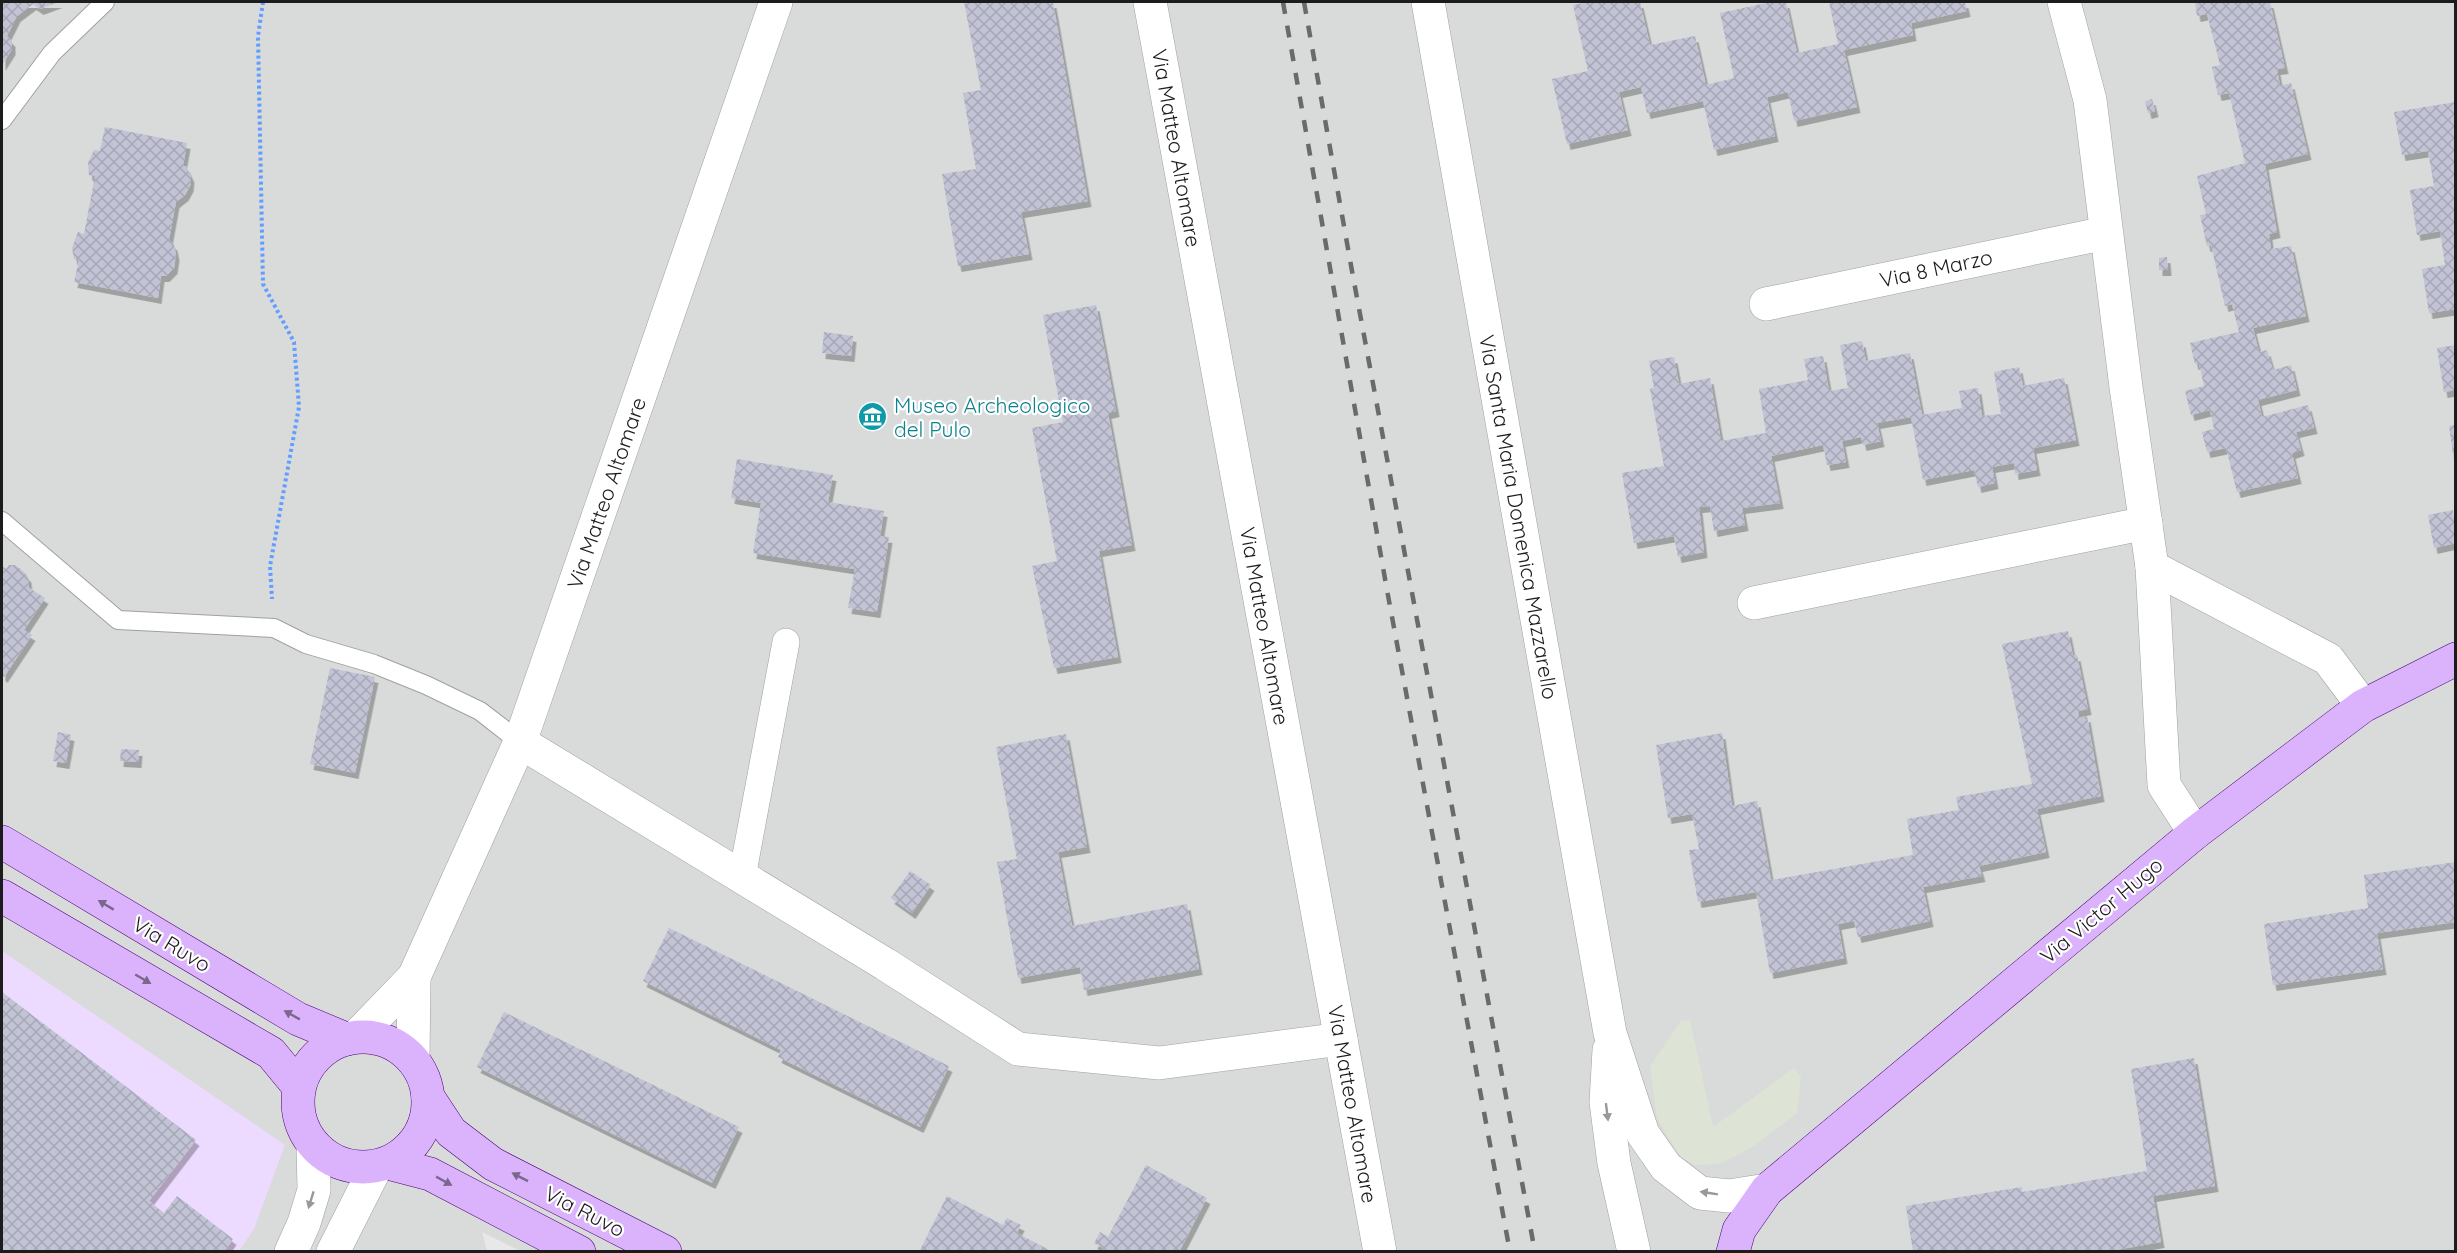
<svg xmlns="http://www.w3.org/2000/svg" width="2457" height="1253" viewBox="0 0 2457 1253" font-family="Quicksand,sans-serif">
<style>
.residential{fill:#d9dada}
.education{fill:#eddaff}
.parking{fill:#e8e8e8}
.plaza{fill:#dde4d6}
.building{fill:url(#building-cross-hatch);filter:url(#shadow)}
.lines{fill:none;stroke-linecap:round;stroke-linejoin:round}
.service-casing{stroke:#a0a0a0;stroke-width:20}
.pedestrian-casing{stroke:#a0a0a0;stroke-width:28}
.minor-casing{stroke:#a0a0a0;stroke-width:34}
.secondary-casing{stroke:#4a0077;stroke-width:34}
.path{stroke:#629eff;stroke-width:4;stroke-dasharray:3 3;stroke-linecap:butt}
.service{stroke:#fff;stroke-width:18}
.pedestrian{stroke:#fff;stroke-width:27}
.minor{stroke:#fff;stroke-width:33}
.secondary{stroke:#dbb2fc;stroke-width:33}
.rail{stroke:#6a6a6a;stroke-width:4.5;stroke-dasharray:12 12;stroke-linecap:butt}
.oneway{fill:#7c678c}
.oneway2{fill:#999}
.labels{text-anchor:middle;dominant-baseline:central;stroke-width:4.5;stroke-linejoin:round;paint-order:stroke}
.street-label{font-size:21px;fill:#1c1c1c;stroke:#fff}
.culture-label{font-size:21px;fill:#0d838f;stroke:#fff;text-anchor:start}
</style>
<defs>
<pattern id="building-cross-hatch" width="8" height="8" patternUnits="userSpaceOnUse" patternTransform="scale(1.5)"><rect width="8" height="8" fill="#c2c3d5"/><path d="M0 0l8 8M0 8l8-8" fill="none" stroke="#a6a7b6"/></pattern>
<filter id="shadow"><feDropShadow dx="3.5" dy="6" stdDeviation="0" flood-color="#0004"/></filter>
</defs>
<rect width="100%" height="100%" fill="#e4e1ee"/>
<rect class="residential" x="2" y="2" width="2453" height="1249"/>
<path class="education" d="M2,951L285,1145L254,1229L239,1251H2Z"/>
<path class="parking" d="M482,1232L520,1251H487Z"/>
<path class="plaza" d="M1690,1020L1713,1127L1794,1068L1801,1076L1797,1113L1754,1146L1720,1164L1695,1165L1681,1157L1657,1118L1650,1066L1681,1021Z"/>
<g class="building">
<path d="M2,2H59L40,9L33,4L17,16L7,36L12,41V49L2,65Z"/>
<path d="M964,2H1053L1088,201L1021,212L1029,254L958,266L942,174L976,169L963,93L981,90Z"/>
<path d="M1589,2H1640L1650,45L1695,36L1706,85L1734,78L1720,13L1771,2H1786L1797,53L1838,44L1829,2H1965L1967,11L1911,23L1913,35L1844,50L1857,107L1794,121L1788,92L1767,97L1775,136L1714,150L1703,101L1647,113L1641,87L1619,92L1628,130L1567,144L1552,79L1588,71L1573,5Z"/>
<path d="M2195,2H2270L2285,68L2277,69L2280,86L2291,83L2308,154L2265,164L2277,232L2269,234L2271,249L2291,246L2306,316L2253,328L2259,352L2267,350L2273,370L2291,365L2297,390L2258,400L2262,417L2308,405L2314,428L2296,432L2301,450L2292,453L2298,478L2237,492L2226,448L2207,452L2202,432L2214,429L2210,410L2191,415L2185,391L2204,386L2199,363L2195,364L2190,343L2239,332L2232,304L2225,306L2211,245L2207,246L2200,215L2206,214L2197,176L2245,163L2229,93L2218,95L2212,67L2220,65L2207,14L2197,16Z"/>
<path d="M2152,99L2155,111L2148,113L2145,101Z"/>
<path d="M2456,102V309L2429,313L2422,269L2445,265L2440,231L2417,235L2410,190L2434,186L2428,151L2402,155L2394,112Z"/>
<path d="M105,127L187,143L183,166H186L191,177L190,186L185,195L176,202L169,240L174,245L176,255L174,268L166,276H161L158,298L74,282L79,260L74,259L72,248L78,232L84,234L95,176L89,175L88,163L94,150L100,151Z"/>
<path d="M2167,257L2168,270H2159V258Z"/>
<path d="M1096,305L1116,411L1108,413L1132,545L1099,551L1118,657L1054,668L1032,566L1057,561L1032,428L1063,422L1043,315Z"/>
<path d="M824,332L853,336L851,356L822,353Z"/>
<path d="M1862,341L1866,361L1910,353L1922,415L1962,408L1959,391L1978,388L1982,416L2001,414L1994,372L2019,367L2023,386L2064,378L2076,440L2033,448L2037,470L2015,474L2014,463L1992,467L1995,483L1978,487L1974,470L1923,480L1911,417L1877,423L1881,441L1863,445L1861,437L1842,441L1846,462L1827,465L1823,445L1771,456L1780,503L1742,508L1745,525L1714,531L1710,506L1699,507L1704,552L1678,557L1674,536L1634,543L1622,473L1664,466L1650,389L1654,388L1649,361L1674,357L1679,384L1710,378L1721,441L1766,433L1759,389L1808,380L1804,359L1823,356L1829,391L1848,388L1840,345Z"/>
<path d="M2456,345V390L2444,392L2437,348Z"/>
<path d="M2456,425V461H2454L2449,426Z"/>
<path d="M737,459L833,475L828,502L884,511L880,536L889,537L877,612L848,608L855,569L753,553L761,503L731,498Z"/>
<path d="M2453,510L2456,543L2434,548L2428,515Z"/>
<path d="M9,565H15L23,571L28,577L29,588L45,598L24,630L32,635L4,677L2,675V566L6,569Z"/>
<path d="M2068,631L2073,656L2077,655L2088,709L2078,711L2079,718L2087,716L2101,796L2037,809L2046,852L1979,866L1982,876L1923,887L1930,921L1858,937L1854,921L1838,924L1844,958L1770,973L1756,892L1698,902L1689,850L1699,849L1692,814L1668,818L1656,745L1722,733L1732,806L1757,801L1771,880L1913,855L1907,819L1959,810L1956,797L2032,784L2002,644Z"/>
<path d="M330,668L375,677L355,773L310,764Z"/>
<path d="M58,732L71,735L66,763L53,761Z"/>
<path d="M1066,734L1087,847L1058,852L1072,926L1187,904L1199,969L1084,990L1080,967L1018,978L997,862L1017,859L996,747Z"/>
<path d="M121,749L139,750L138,762L120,761Z"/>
<path d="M2456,862V922L2377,933L2383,969L2273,985L2264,924L2368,908L2364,875Z"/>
<path d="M910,871L931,885L912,913L891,898Z"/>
<path d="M669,928L949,1066L920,1127L778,1057L781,1050L643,981Z"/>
<path d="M2,992L196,1140L149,1201L164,1213L177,1196L233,1239L224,1252H2Z"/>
<path d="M504,1012L739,1127L712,1183L477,1067Z"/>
<path d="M2194,1058L2215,1186L2153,1196L2161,1242L2104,1252H1913L1906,1206L2022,1187V1192L2147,1171L2131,1069Z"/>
<path d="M1146,1165L1207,1198L1179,1252H1101L1103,1248L1094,1243L1100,1232L1108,1237Z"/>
<path d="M947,1196L1003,1225L1007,1218L1021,1225L1017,1233L1053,1252H919Z"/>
</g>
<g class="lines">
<defs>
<g id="service">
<path d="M2,120L52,53L105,2"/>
<path d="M2,521L118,620L274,628L306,644L374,664L426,685L480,711L520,742"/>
</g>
<path id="pedestrian" d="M742,877L786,642"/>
<g id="minor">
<path d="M1150,2L1380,1252"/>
<path d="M1428,2L1610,1033L1643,1134L1666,1167L1700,1193L1729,1196L1767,1190"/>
<path d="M2064,2L2090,100L2126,387L2152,567L2328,659L2363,706"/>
<path d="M1766,304L2106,233"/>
<path d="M2152,567L2164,785L2195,833"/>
<path d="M1754,603L2146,523"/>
<path d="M520,742L885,964L1018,1049L1159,1063L1341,1039"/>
<path d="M357,1036L414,977L520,742L776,2"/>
<path d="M1609,1050L1606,1102L1614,1163L1634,1252"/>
<path d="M413,1060L414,977"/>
<path d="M291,1252L304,1223L314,1190L313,1145"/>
<path d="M333,1252L376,1167"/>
</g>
<g id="secondary">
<path d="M2,842L298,1019L346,1039"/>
<path d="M2,896L271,1053L299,1087"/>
<circle cx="363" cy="1102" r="65"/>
<path d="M428,1097L451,1132L493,1164L665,1252"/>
<path d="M388,1163L430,1174L579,1252"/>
<path d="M1733,1252L1739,1230L1767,1190L2195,833L2363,706L2456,659"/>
</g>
</defs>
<use href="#service" class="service-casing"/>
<use href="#pedestrian" class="pedestrian-casing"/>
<use href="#minor" class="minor-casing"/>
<use href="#secondary" class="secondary-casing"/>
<path class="path" d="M263,2L258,36L263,284L294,342L299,407L270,566L272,599"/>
<use href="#service" class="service"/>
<use href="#pedestrian" class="pedestrian"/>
<use href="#minor" class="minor"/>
<use href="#secondary" class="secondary"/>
<g class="rail">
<path d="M1283,2L1387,590L1510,1252"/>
<path d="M1304,2L1352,271L1535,1252"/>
</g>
</g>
<defs><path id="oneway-solid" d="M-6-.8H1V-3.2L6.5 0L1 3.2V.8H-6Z" transform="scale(1.5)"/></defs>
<g class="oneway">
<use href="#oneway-solid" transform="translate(106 905) rotate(-149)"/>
<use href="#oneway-solid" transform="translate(143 979) rotate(30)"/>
<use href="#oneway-solid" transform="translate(292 1015) rotate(-151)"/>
<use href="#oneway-solid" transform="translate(520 1177) rotate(-153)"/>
<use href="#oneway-solid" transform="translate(444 1181) rotate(29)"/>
</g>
<g class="oneway2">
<use href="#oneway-solid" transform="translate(1607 1112) rotate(83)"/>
<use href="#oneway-solid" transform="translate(1709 1193) rotate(-171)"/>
<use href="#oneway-solid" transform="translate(311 1200) rotate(107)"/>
</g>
<defs>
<symbol id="museum-disc" viewBox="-11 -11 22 22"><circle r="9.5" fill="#0f9aa8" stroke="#fff"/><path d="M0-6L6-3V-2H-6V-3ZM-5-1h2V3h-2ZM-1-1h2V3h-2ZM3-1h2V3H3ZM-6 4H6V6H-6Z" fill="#fff"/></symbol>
</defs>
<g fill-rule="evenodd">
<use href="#museum-disc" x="856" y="400" width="33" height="33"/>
</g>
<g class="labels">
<g class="street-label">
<text transform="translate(1177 148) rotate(80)">Via Matteo Altomare</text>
<text transform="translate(1936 268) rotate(-12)">Via 8 Marzo</text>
<text transform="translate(606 493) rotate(-71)">Via Matteo Altomare</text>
<text transform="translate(1519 517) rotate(80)">Via Santa Maria Domenica Mazzarello</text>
<text transform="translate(1265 626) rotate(80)">Via Matteo Altomare</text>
<text transform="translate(2101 910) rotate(-40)">Via Victor Hugo</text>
<text transform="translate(172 944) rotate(31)">Via Ruvo</text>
<text transform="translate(1353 1104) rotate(80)">Via Matteo Altomare</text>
<text transform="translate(585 1211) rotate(27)">Via Ruvo</text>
</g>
<g class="culture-label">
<text x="894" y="405">Museo Archeologico<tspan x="894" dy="24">del Pulo</tspan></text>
</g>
</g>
<rect width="2457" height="1253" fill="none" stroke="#1c1c1c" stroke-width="6"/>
</svg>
